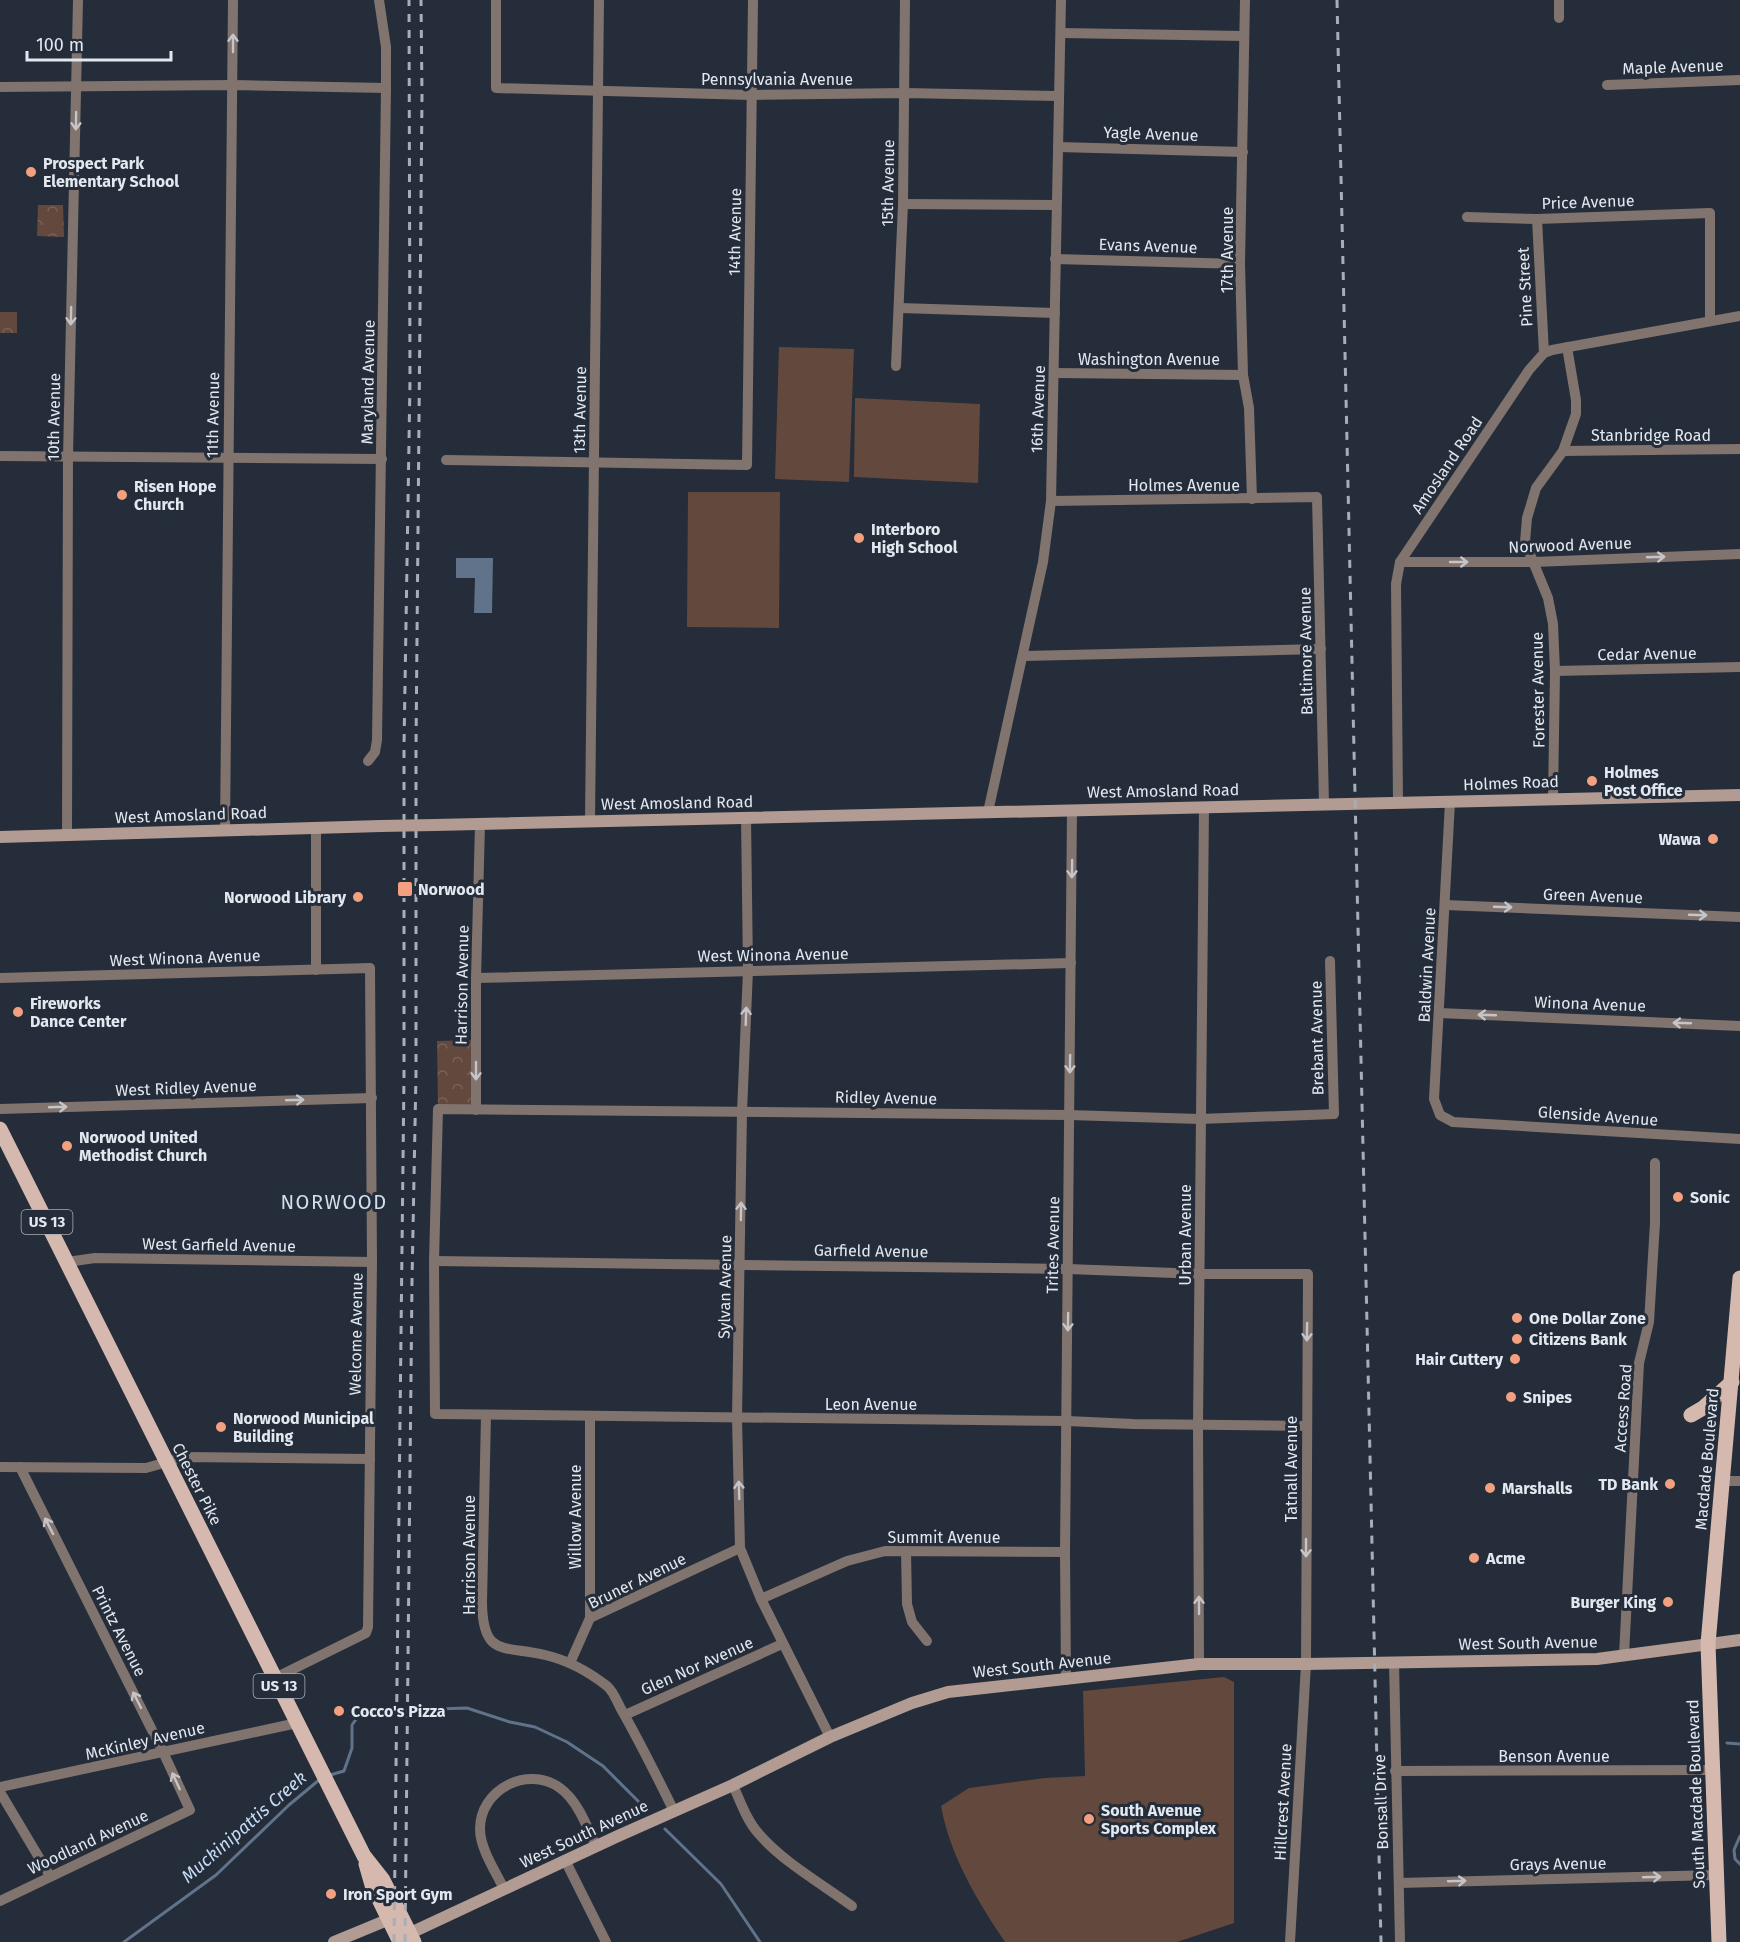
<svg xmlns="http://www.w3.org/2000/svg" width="1740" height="1942" viewBox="0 0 1740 1942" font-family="'Fira Sans',sans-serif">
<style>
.forest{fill:url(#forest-crowns)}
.pitch{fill:#63483e}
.water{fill:#60738a}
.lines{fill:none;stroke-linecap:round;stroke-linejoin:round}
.stream{stroke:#60738a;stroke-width:3}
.street{stroke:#81736e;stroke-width:10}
.secondary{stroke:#b19b92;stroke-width:12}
.primary{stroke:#d6b9ae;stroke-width:15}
.rail{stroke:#a7aeb7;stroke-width:3;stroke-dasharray:8 8;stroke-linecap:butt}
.secondary-bridge{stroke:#b19b92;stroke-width:12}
.oneway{stroke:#c5c5c9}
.poi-dot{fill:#f2a07f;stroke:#242d39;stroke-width:2}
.labels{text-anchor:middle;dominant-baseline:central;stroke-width:6;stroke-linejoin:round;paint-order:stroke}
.shield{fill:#242d39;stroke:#a9b0b9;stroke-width:1.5}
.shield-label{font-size:15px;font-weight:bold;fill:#e2e8f0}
.street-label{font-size:16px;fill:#e2e8f0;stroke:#242d39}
.poi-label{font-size:16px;font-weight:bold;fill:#e2e8f0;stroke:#242d39;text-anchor:start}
.water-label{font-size:18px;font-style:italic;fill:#c6dbf6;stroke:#242d39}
.quarter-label{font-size:20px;letter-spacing:1.5px;fill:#d2deed;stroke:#242d39}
</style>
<defs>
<pattern id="forest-crowns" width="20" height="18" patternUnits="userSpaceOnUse" patternTransform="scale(1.5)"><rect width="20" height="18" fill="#63483e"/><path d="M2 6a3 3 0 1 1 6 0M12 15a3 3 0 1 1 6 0" fill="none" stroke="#79625a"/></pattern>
</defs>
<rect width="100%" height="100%" fill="#242d39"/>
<g class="forest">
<path d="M38,205H63L64,237L37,236Z"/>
<rect x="0" y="312" width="17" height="21"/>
<path d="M476,1040V1110L438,1109L437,1041Z"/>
</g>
<g class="pitch">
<path d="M779,347L854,349L849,482L775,479Z"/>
<path d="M855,398L980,404L978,483L854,477Z"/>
<path d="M688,492H780L779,628L687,627Z"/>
<path d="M1224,1677L1234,1682V1923L1177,1942H1005C977,1900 950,1856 941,1806L969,1788L1045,1778L1085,1776L1083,1691Z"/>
</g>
<path class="water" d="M456,558H493L492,613H474L475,578H456Z"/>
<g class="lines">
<g class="stream">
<path d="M1727,1743L1740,1744"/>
<path d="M330,1775L344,1771L352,1748V1725L359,1715L378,1711L467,1708L510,1722L535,1727L567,1742L603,1766L646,1809"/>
<path d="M665,1829L721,1884L760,1942"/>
<path d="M1740,1836L1734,1850L1735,1859L1740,1864"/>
<path d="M124,1942L216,1875L289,1805L319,1780"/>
</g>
<g class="street">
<path d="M496,0V88L751,95L905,93L1059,96"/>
<path d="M1245,0L1240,264L1243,375L1249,408L1252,499"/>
<path d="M1559,0V18"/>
<path d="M1061,33L1244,36"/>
<path d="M1607,85L1740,80"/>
<path d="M0,87L233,85L386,88"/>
<path d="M1058,147L1243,152"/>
<path d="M903,204L1056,205"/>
<path d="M1467,217L1537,219L1710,213V321"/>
<path d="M1537,219L1544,353"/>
<path d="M1055,259L1240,264"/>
<path d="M900,308L1055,313"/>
<path d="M896,366L903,204L905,0"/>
<path d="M1055,373L1243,375"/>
<path d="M1563,451L1740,449"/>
<path d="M0,456L382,459"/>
<path d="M446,460L747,465L753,0"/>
<path d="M1051,501L1317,497L1324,804"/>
<path d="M1400,562H1534L1740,554"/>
<path d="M1024,656L1321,649"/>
<path d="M1555,671L1740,667"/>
<path d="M368,761L375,752L377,740L386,88V47L379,0"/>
<path d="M1553,798L1555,671L1553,624L1548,598L1525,542L1527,518L1536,488L1563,451L1576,414V400L1567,347"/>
<path d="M1398,802L1396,584L1400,562L1529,370L1544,353L1552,350L1740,316"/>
<path d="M1450,802L1434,1099L1440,1115L1453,1122L1740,1139"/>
<path d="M988,812L1043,562L1051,501L1061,0"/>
<path d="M746,817L748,970L742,1112L737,1418L740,1548L761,1599L830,1737"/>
<path d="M590,821L599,0"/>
<path d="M225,830L233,0"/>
<path d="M67,835L68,457L78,0"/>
<path d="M1445,905L1740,917"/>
<path d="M316,970V828"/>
<path d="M0,978L370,968L372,1262L368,1627L366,1633L275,1678"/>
<path d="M476,978L1071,963"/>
<path d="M1439,1013L1740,1026"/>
<path d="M0,1109L372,1098"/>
<path d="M476,1110V978L480,824"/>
<path d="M434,1261L1068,1269L1201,1274H1308L1306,1664L1290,1942"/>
<path d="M67,1262L95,1258L372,1262"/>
<path d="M486,1415L482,1603C483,1658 504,1645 545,1655C567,1660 589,1672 607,1686C613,1691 617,1701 621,1709C640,1742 657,1777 674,1811"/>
<path d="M1306,1426L1133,1424L1067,1421L435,1414L434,1261L438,1109L1069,1115L1200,1119L1334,1114L1330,961"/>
<path d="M0,1467L146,1468L185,1457L370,1459"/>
<path d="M1723,1481H1740"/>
<path d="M906,1551L907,1604L912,1622L927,1641"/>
<path d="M761,1599L847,1561L885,1551L1065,1552"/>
<path d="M590,1618V1417"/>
<path d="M1624,1655L1639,1363L1649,1322L1655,1223V1163"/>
<path d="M1394,1662L1400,1942"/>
<path d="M570,1663L590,1618L740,1548"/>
<path d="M1199,1664L1198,1424L1204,807"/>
<path d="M1066,1680L1065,1552L1072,810"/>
<path d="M625,1715L782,1644"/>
<path d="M1395,1771L1714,1770"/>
<path d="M733,1785C740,1801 747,1821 759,1834C783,1862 822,1884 852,1906"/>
<path d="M0,1787L297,1723"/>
<path d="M0,1792L50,1876"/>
<path d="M565,1860L606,1942"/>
<path d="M1399,1883L1717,1875"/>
<path d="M504,1889C496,1872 480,1849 480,1829C480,1789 528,1765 560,1788C578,1801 587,1827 596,1846"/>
<path d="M0,1901L190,1810L163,1752L20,1467"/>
</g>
<g class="secondary">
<path d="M435,825L1740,795"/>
<path d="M0,837L381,826"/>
<path d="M402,1937L618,1836L733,1785L830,1737L912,1703L948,1692L1199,1664H1306L1597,1659L1740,1640"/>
<path d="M334,1942L397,1916"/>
</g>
<g class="primary">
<path d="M0,1129L364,1856L383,1880L414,1942"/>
<path d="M1691,1415L1703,1408L1732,1382"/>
<path d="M366,1864L372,1885L400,1942"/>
<path d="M1719,1942L1708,1644L1740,1278"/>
</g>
<g class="rail">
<path d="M1337,0L1381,1942"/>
<path d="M394,1942L404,1075V746L410,381L409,0"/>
<path d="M405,1942L412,1281L416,1074V747L422,95L421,0"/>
</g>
<path class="secondary-bridge" d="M381,826L435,825"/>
</g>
<defs><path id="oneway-shaft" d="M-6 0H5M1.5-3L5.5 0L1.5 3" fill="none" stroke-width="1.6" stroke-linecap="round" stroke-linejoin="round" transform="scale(1.5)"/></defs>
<g class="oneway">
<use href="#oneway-shaft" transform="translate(233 43) rotate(-90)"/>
<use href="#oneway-shaft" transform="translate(76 121) rotate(91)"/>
<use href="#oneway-shaft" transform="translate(71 316) rotate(91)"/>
<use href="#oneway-shaft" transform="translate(1656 557) rotate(-2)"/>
<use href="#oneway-shaft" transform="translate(1459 562)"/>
<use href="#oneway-shaft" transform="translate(1072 869) rotate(91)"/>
<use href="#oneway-shaft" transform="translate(1503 907) rotate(2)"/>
<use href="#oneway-shaft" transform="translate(1698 915) rotate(2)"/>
<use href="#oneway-shaft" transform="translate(1487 1015) rotate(-178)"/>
<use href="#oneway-shaft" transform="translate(746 1016) rotate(-88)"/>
<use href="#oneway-shaft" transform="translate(1682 1023) rotate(-178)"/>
<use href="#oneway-shaft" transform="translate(1070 1064) rotate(91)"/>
<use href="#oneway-shaft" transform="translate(476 1071) rotate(90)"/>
<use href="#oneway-shaft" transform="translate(295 1100) rotate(-2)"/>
<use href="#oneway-shaft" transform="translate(58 1107) rotate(-2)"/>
<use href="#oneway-shaft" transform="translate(741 1211) rotate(-89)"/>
<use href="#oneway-shaft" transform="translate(1068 1322) rotate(91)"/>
<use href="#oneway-shaft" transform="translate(1307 1332) rotate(91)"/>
<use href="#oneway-shaft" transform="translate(739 1490) rotate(-92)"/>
<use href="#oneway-shaft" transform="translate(49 1526) rotate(-117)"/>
<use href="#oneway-shaft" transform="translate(1306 1548) rotate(90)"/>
<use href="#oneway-shaft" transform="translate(1199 1605) rotate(-90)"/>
<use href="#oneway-shaft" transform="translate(137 1700) rotate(-117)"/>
<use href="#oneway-shaft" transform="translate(176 1781) rotate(-115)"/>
<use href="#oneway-shaft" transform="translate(1652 1877) rotate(-2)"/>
<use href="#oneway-shaft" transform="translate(1457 1881) rotate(-2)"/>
</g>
<g class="poi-dot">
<circle cx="31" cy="172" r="6"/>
<circle cx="122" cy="495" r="6"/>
<circle cx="859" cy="538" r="6"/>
<circle cx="1592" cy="781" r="6"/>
<circle cx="1713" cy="839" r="6"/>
<rect x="397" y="881" width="16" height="16" rx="3"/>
<circle cx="358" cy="897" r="6"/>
<circle cx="18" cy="1012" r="6"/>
<circle cx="67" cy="1146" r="6"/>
<circle cx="1678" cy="1197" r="6"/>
<circle cx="1517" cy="1318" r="6"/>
<circle cx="1517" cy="1339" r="6"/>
<circle cx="1515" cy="1359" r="6"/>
<circle cx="1511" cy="1397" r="6"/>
<circle cx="221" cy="1427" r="6"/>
<circle cx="1670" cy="1484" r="6"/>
<circle cx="1490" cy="1488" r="6"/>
<circle cx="1474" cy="1558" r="6"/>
<circle cx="1668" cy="1602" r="6"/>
<circle cx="339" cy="1711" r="6"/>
<circle cx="1089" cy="1819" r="6"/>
<circle cx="331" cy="1894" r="6"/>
</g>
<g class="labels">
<g class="shield">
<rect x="21.5" y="1210" width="51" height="24" rx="4.5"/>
<rect x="253.5" y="1674" width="51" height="24" rx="4.5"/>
</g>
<g class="shield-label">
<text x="47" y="1222">US 13</text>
<text x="279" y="1686">US 13</text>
</g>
<g class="street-label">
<text transform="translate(1673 67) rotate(-2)">Maple Avenue</text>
<text x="777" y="79">Pennsylvania Avenue</text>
<text transform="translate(1151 134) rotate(2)">Yagle Avenue</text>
<text transform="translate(888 183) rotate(-89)">15th Avenue</text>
<text transform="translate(1588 202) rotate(-2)">Price Avenue</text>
<text transform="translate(735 232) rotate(-89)">14th Avenue</text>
<text transform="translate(1148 246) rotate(2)">Evans Avenue</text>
<text transform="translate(1227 250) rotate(-90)">17th Avenue</text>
<text transform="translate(1525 287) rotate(-93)">Pine Street</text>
<text x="1149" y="359">Washington Avenue</text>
<text transform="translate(368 382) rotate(-89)">Maryland Avenue</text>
<text transform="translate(1038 409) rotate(-88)">16th Avenue</text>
<text transform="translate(580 410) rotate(-89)">13th Avenue</text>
<text transform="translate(213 415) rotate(-89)">11th Avenue</text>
<text transform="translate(54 417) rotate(-89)">10th Avenue</text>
<text x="1651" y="435">Stanbridge Road</text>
<text transform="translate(1447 465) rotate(-56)">Amosland Road</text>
<text x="1184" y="485">Holmes Avenue</text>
<text transform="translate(1570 545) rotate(-2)">Norwood Avenue</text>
<text transform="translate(1306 651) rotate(-91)">Baltimore Avenue</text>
<text transform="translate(1647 654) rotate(-1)">Cedar Avenue</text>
<text transform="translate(1538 690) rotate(-91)">Forester Avenue</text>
<text transform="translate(1511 783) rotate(-2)">Holmes Road</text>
<text transform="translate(1163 791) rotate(-1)">West Amosland Road</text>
<text transform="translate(677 803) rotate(-1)">West Amosland Road</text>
<text transform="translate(191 815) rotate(-2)">West Amosland Road</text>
<text transform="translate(1593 896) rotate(2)">Green Avenue</text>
<text transform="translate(773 955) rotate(-1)">West Winona Avenue</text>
<text transform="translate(185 958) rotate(-2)">West Winona Avenue</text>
<text transform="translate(1427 965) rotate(-87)">Baldwin Avenue</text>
<text transform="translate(462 985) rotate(-89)">Harrison Avenue</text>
<text transform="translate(1590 1004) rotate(2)">Winona Avenue</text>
<text transform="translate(1317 1038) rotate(-91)">Brebant Avenue</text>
<text transform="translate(186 1088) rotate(-2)">West Ridley Avenue</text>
<text transform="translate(886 1098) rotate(1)">Ridley Avenue</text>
<text transform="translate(1598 1116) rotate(4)">Glenside Avenue</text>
<text transform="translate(1185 1235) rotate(-90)">Urban Avenue</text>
<text transform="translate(219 1245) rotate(1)">West Garfield Avenue</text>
<text transform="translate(1053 1245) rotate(-89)">Trites Avenue</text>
<text transform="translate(871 1251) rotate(1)">Garfield Avenue</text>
<text transform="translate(725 1287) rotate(-89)">Sylvan Avenue</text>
<text transform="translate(356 1334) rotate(-89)">Welcome Avenue</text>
<text x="871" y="1404">Leon Avenue</text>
<text transform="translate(1623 1408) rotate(-86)">Access Road</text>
<text transform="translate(1707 1459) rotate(-85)">Macdade Boulevard</text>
<text transform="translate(1291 1469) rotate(-90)">Tatnall Avenue</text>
<text transform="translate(197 1484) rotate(63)">Chester Pike</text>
<text transform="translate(575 1517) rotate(-90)">Willow Avenue</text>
<text x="944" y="1537">Summit Avenue</text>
<text transform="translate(469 1555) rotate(-90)">Harrison Avenue</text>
<text transform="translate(637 1581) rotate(-26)">Bruner Avenue</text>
<text transform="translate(119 1631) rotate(63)">Printz Avenue</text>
<text transform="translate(1528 1643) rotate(-1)">West South Avenue</text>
<text transform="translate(1042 1665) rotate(-6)">West South Avenue</text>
<text transform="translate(697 1666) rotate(-24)">Glen Nor Avenue</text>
<text transform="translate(145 1741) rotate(-13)">McKinley Avenue</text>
<text x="1554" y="1756">Benson Avenue</text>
<text transform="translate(1696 1794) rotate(-92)">South Macdade Boulevard</text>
<text transform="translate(1283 1802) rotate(-87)">Hillcrest Avenue</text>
<text transform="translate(1381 1802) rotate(-92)">Bonsall Drive</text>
<text transform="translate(584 1834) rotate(-25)">West South Avenue</text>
<text transform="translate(88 1842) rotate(-25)">Woodland Avenue</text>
<text transform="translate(1558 1864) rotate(-1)">Grays Avenue</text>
</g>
<g class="poi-label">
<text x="43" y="163">Prospect Park<tspan x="43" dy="18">Elementary School</tspan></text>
<text x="134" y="486">Risen Hope<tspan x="134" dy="18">Church</tspan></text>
<text x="871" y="529">Interboro<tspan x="871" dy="18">High School</tspan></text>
<text x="1604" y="772">Holmes<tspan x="1604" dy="18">Post Office</tspan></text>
<text x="1701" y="839" text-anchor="end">Wawa</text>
<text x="418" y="889">Norwood</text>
<text x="346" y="897" text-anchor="end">Norwood Library</text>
<text x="30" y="1003">Fireworks<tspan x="30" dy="18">Dance Center</tspan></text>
<text x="79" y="1137">Norwood United<tspan x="79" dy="18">Methodist Church</tspan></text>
<text x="1690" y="1197">Sonic</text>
<text x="1529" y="1318">One Dollar Zone</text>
<text x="1529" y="1339">Citizens Bank</text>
<text x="1503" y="1359" text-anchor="end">Hair Cuttery</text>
<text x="1523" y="1397">Snipes</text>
<text x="233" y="1418">Norwood Municipal<tspan x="233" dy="18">Building</tspan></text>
<text x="1658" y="1484" text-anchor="end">TD Bank</text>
<text x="1502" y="1488">Marshalls</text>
<text x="1486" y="1558">Acme</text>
<text x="1656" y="1602" text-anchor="end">Burger King</text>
<text x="351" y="1711">Cocco's Pizza</text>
<text x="1101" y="1810">South Avenue<tspan x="1101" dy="18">Sports Complex</tspan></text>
<text x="343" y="1894">Iron Sport Gym</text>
</g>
<g class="water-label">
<text transform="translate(244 1827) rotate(-41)">Muckinipattis Creek</text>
</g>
<g class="quarter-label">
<text x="334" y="1202">NORWOOD</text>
</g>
</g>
<path d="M27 51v9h144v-9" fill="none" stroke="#e2e8f0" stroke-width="3"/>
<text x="36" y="51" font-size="18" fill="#e2e8f0" stroke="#242d39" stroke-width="4.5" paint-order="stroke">100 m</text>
</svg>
